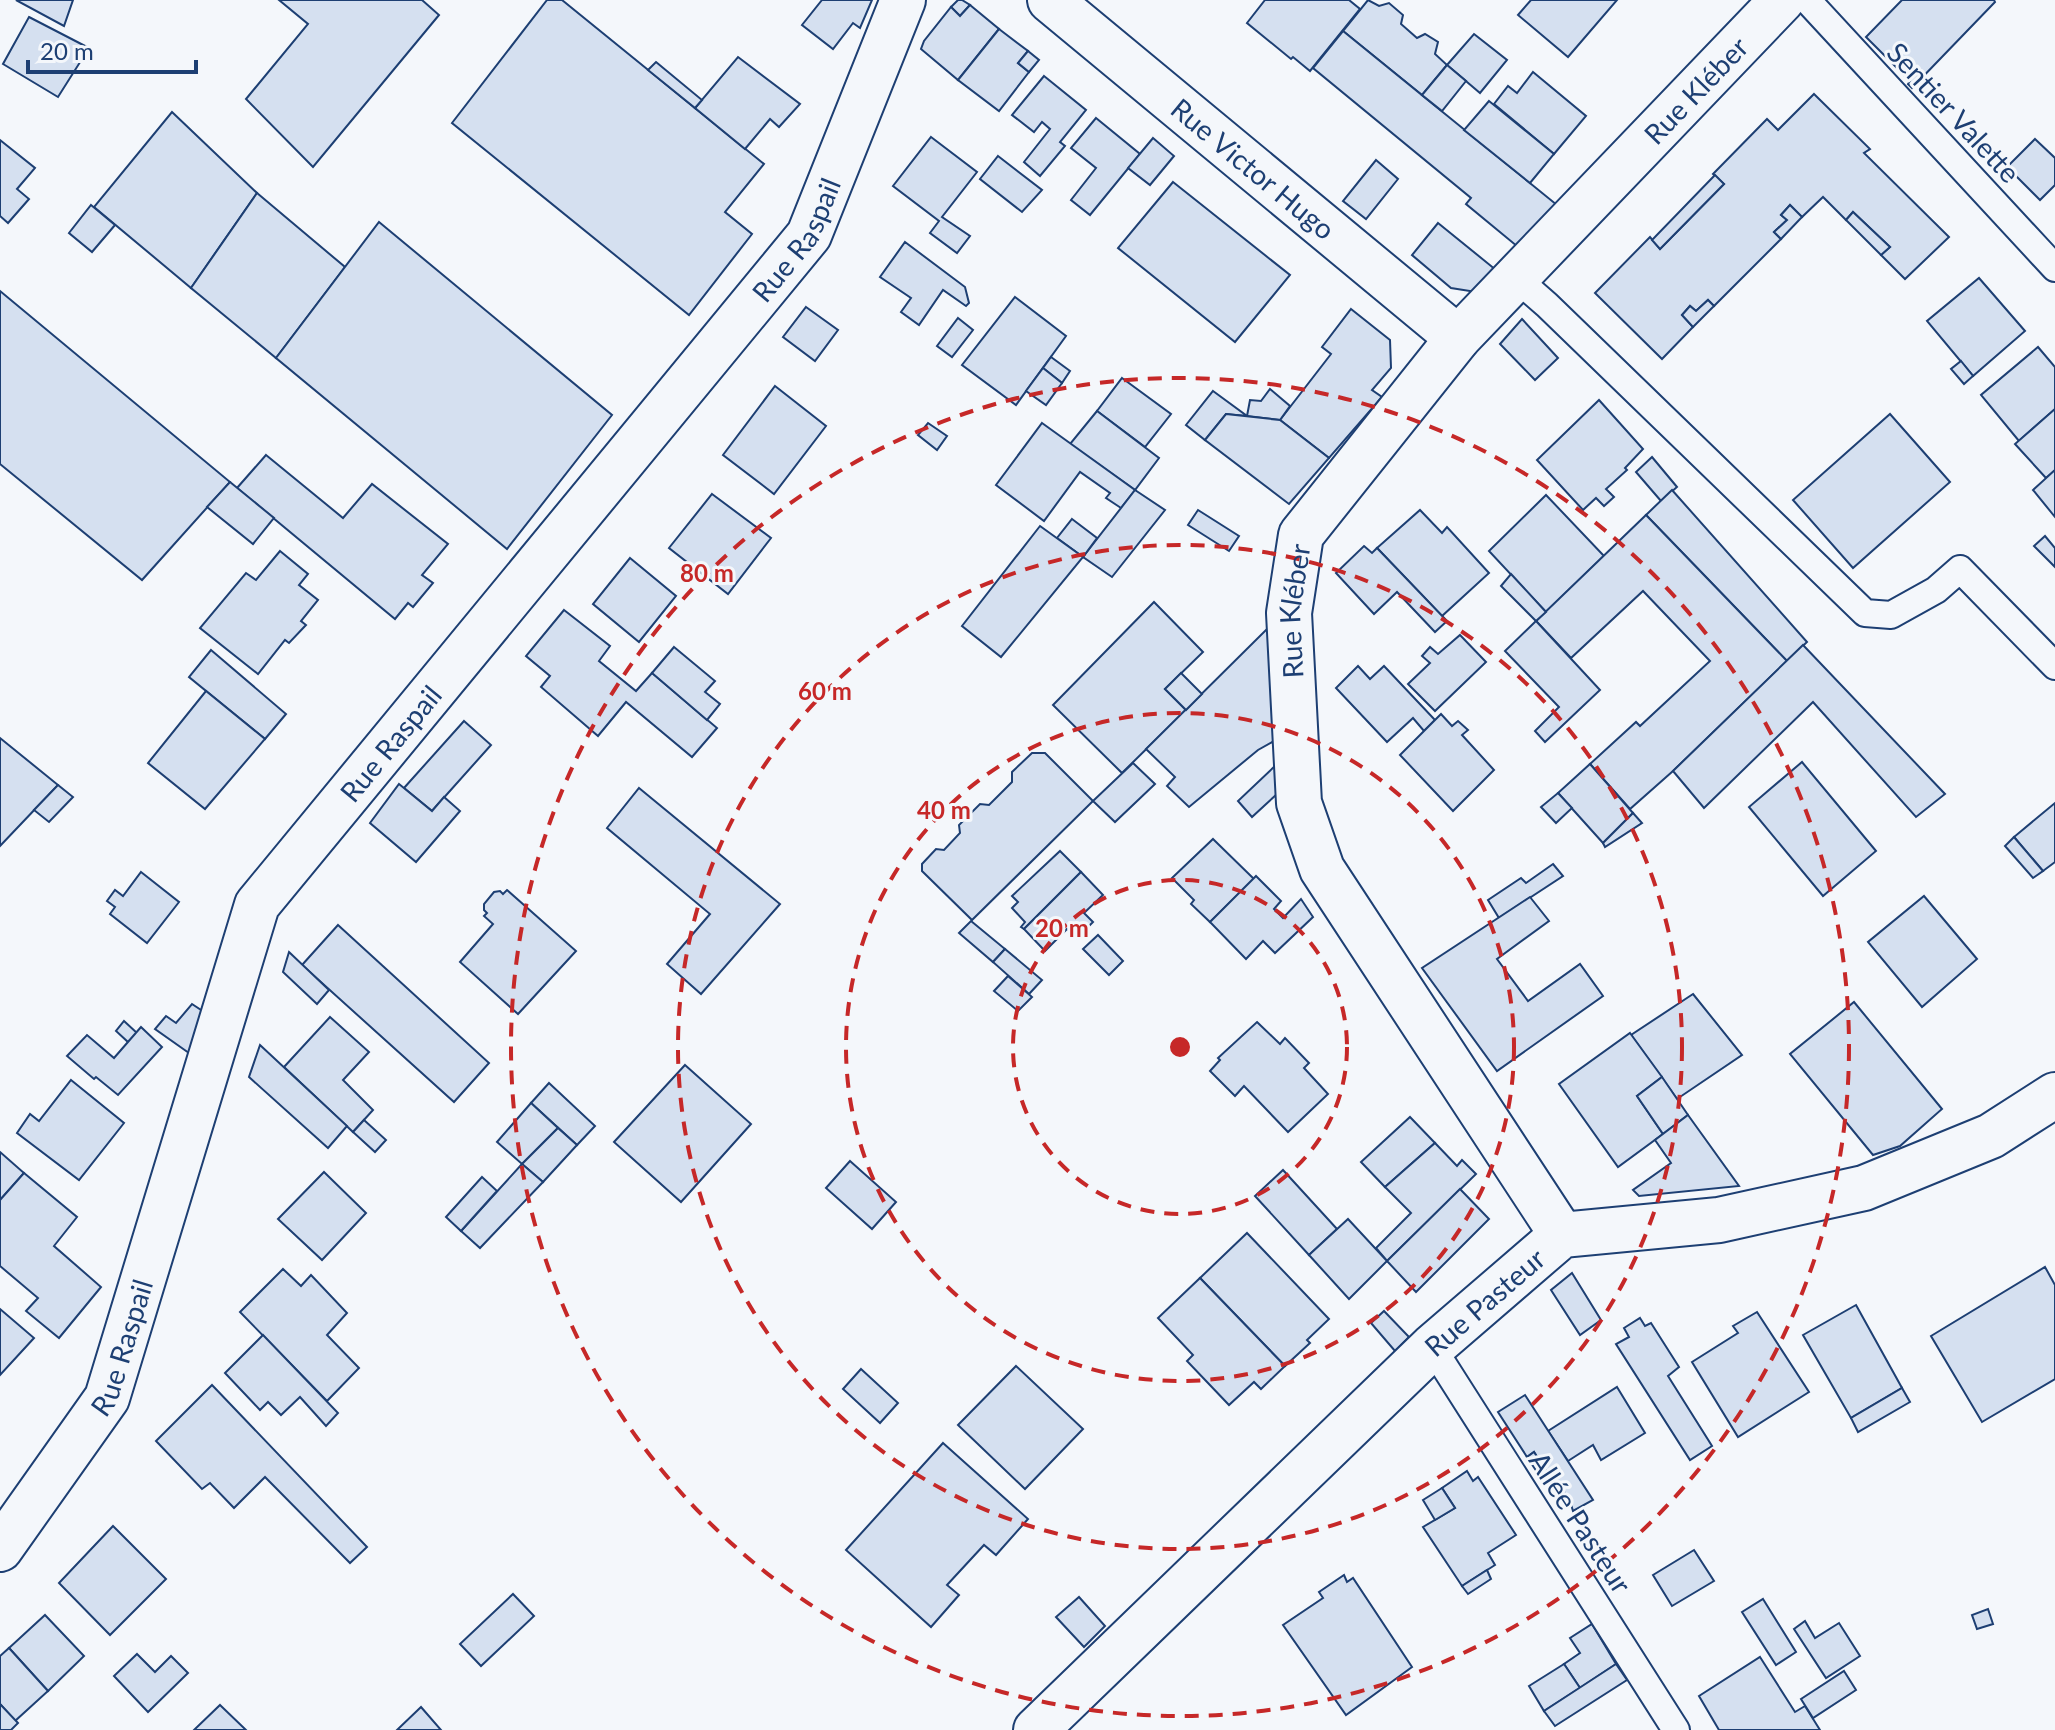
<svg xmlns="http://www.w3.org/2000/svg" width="2055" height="1730" viewBox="0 0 2055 1730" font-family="Lato,sans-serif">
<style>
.building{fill:#d5e0f0;stroke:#1d3f73;stroke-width:2}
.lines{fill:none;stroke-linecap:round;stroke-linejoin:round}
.lane-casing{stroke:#1d3f73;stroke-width:30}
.street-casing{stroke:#1d3f73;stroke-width:48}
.lane{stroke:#f4f7fb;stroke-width:26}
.street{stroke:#f4f7fb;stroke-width:44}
.ring{fill:none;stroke:#c62828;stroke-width:4;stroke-dasharray:14 10}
.labels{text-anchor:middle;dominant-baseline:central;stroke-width:6;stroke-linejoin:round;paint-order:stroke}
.street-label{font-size:28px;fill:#1d3f73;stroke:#f4f7fb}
.centre{fill:#c62828;stroke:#f4f7fb;stroke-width:4}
.ring-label{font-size:24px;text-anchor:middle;font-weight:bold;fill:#c62828;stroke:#f4f7fb;stroke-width:6;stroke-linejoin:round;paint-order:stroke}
</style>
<rect width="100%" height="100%" fill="#f4f7fb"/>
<g class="building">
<path d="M16,0H73L64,26Z"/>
<path d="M279,0H422L439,15L313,167L246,99L308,24Z"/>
<path d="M547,0H562L764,164L725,212L752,234L689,315L452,123Z"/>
<path d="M822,0H872L860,28L853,23L833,49L802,25Z"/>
<path d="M958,0H962L970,5L960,16L951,7Z"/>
<path d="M1265,0H1349L1360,9L1310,71L1293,57L1291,59L1247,23Z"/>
<path d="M1368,0L1379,6L1389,3L1403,15L1401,24L1417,38L1425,34L1438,42L1435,54L1447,65L1422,95L1343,31Z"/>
<path d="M1531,0H1617L1568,57L1518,15Z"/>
<path d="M1902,0H1994L1995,2L1912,88L1908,84L1910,81L1866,37Z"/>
<path d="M970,5L999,29L958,80L921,49L924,41L951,7L960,16Z"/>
<path d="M29,17L89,48L58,97L3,64Z"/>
<path d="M999,29L1028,51L1018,63L1029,72L999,111L958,80Z"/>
<path d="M1343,31L1557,205L1518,247L1466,204L1471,198L1313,68Z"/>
<path d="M1474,34L1507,60L1480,93L1447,65Z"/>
<path d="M1028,51L1039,60L1029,72L1018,63Z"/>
<path d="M738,57L800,104L779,127L770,119L745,149L695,108Z"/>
<path d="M656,62L702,100L695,108L648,70Z"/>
<path d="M1447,65L1466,81L1442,111L1422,95Z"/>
<path d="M1533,72L1586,116L1554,154L1494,104L1508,86L1517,93Z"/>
<path d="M1044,76L1086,110L1060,142L1065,146L1040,176L1024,162L1050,129L1042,122L1034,132L1012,115Z"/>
<path d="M1814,94L1870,149L1864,153L1949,237L1905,279L1881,255L1890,247L1853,212L1846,220L1823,197L1802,217L1790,205L1781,215L1787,220L1774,232L1781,239L1714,306L1708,300L1696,311L1690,306L1682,315L1693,327L1662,359L1595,293L1650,237L1660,249L1724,184L1713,174L1767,119L1778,130Z"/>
<path d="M1489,101L1554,154L1530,183L1464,130Z"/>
<path d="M172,112L257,193L191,288L94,207Z"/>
<path d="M1096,118L1140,154L1090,215L1071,200L1096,168L1071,148Z"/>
<path d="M931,137L977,172L942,217L970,236L957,253L930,233L939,221L893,186Z"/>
<path d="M1153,138L1174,156L1150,185L1128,168Z"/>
<path d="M2035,139L2055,158V185L2040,200L2007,167Z"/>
<path d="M0,140L35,168L17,189L29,199L8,223L0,216Z"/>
<path d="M998,156L1042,190L1022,212L980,179Z"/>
<path d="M1376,160L1398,179L1366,219L1343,201Z"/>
<path d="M1715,175L1724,184L1660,249L1652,240Z"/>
<path d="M1173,182L1290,275L1235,342L1118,248Z"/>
<path d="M257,193L345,267L276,358L191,288Z"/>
<path d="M91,205L115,225L92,252L69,233Z"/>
<path d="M1790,205L1802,217L1781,239L1774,232L1787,220L1781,215Z"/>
<path d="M1853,212L1890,247L1881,255L1846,220Z"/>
<path d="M379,222L612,415L507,549L276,358Z"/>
<path d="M1438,223L1496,270L1476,292L1451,288L1412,255Z"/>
<path d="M905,242L965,287L969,303L966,306L943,290L919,325L901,312L911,298L880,277Z"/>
<path d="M1979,278L2025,331L1973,376L1927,321Z"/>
<path d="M0,291L230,482L142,580L0,464Z"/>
<path d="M1015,297L1066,336L1016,405L962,365Z"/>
<path d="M1708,300L1714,306L1693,327L1682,315L1690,306L1696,311Z"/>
<path d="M806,307L838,330L815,361L783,337Z"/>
<path d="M1351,309L1390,340L1391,368L1372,390L1382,397L1329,458L1280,420L1331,354L1322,347Z"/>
<path d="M958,318L973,330L952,357L937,346Z"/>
<path d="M1522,319L1558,358L1535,380L1500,344Z"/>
<path d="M2038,347L2055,367V409L2019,441L1981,395Z"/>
<path d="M1051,357L1070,371L1062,383L1043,368Z"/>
<path d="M1961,361L1973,376L1964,384L1951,369Z"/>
<path d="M1043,368L1062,383L1046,405L1026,391Z"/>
<path d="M1122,378L1171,414L1145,447L1097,411Z"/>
<path d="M775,386L826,426L774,494L723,455Z"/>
<path d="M1270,389L1290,406L1280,420L1247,416L1250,400L1261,401Z"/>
<path d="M1213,391L1247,416L1226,414L1205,440L1186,425Z"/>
<path d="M1599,400L1643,449L1625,468L1627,470L1606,489L1614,497L1604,506L1596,498L1583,510L1537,460Z"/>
<path d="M2055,409V470L2046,478L2015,444Z"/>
<path d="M1097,411L1159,458L1135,490L1070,444Z"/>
<path d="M1226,414L1280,420L1329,458L1289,504L1205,440Z"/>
<path d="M1890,414L1950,482L1853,568L1793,500Z"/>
<path d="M928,423L947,436L937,450L918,435Z"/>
<path d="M1042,423L1135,490L1121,508L1106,498L1110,493L1080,472L1044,521L996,485Z"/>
<path d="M266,455L343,518L372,484L448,544L422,575L433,583L413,607L408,603L395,619L237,488Z"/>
<path d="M1652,457L1677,487L1661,501L1636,472Z"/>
<path d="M2055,470V517L2033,490Z"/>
<path d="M230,482L274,518L253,544L207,507Z"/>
<path d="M1135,490L1165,510L1112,577L1083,557Z"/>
<path d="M1672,490L1807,642L1787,661L1646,515Z"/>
<path d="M712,494L771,538L728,594L669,548Z"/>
<path d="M1546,495L1604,556L1546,612L1489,551Z"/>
<path d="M1198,510L1239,536L1229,551L1188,525Z"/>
<path d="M1420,510L1442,533L1447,527L1489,573L1442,616L1377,548Z"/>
<path d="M1646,515L1787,661L1673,771L1630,809L1590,764L1636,722L1640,726L1710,661L1643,591L1571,658L1536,621Z"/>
<path d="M1072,519L1097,538L1083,557L1057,538Z"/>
<path d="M1040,526L1083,557L1001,657L962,626Z"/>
<path d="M2045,536L2055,548V567L2034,546Z"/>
<path d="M1364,546L1372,553L1377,548L1447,621L1435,632L1397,592L1374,614L1336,573Z"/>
<path d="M280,551L308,574L299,585L318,600L301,621L306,625L289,643L285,640L258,674L200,628L246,573L256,580Z"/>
<path d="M630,558L676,596L639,642L593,604Z"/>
<path d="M1511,574L1546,612L1536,621L1501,586Z"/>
<path d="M1154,602L1203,652L1165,689L1186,710L1122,773L1053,705Z"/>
<path d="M564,610L610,646L599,661L636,691L652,673L717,728L692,757L626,702L598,736L541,687L550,676L526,656Z"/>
<path d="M1536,621L1600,690L1545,742L1535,731L1559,707L1505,651Z"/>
<path d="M1268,628L1274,741L1258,750L1189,807L1167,786L1175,777L1146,749Z"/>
<path d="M1460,635L1486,662L1435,711L1408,684L1430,663L1422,656L1430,647L1438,654Z"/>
<path d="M1803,645L1945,794L1916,817L1813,702L1704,808L1673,771Z"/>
<path d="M674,647L715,681L705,692L720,704L707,720L652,673Z"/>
<path d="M211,650L286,714L265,739L189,677Z"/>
<path d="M1358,666L1370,679L1384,666L1435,720L1424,731L1413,718L1387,742L1336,688Z"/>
<path d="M1181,673L1202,694L1186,710L1165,689Z"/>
<path d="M206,691L265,739L205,809L148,763Z"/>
<path d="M1441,714L1452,726L1458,721L1468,730L1462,735L1494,770L1453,811L1400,755Z"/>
<path d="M464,721L491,745L432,811L404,788Z"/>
<path d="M0,738L58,785L0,846Z"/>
<path d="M1032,753H1045L1093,801L972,920L922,871V864L936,849L944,850L960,833L959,825L980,804L989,805L1012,782V772Z"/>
<path d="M1802,762L1876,851L1823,896L1749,807Z"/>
<path d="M1133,763L1155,784L1115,822L1093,801Z"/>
<path d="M1590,764L1633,813L1603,843L1558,793Z"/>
<path d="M1276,765L1277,794L1252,817L1238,801Z"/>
<path d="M399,784L432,811L444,797L460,811L416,862L370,823Z"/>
<path d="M58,785L73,797L49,822L34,810Z"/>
<path d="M639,788L780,904L701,994L667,964L710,914L607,828Z"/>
<path d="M1558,793L1572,808L1556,823L1541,807Z"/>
<path d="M2055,803V862L2043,871L2014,837Z"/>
<path d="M1633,813L1642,823L1605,847L1603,843Z"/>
<path d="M2014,837L2043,871L2033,878L2005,846Z"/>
<path d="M1213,839L1254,879L1210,922L1191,904L1194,900L1172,878Z"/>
<path d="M1060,851L1081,872L1024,929L1021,927L1025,922L1012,908L1018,902L1012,896Z"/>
<path d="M1553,864L1563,876L1499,918L1488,900L1521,878L1526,883Z"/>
<path d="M141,872L179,902L147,943L110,914L115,907L107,901L115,890L123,896Z"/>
<path d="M1081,872L1103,895L1084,913L1093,922L1077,938L1067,929L1045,951L1024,929Z"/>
<path d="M1256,876L1281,901L1274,909L1283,918L1301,899L1313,917L1275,953L1263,941L1246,959L1210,922Z"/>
<path d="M507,890L576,951L518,1014L460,962L493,924L484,916L487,913L484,910V904L494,892L500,891L503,894Z"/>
<path d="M1924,896L1977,959L1922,1007L1868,942Z"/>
<path d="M1530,897L1549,921L1497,959L1528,1001L1580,964L1603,996L1497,1071L1422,968Z"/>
<path d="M971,921L1005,949L993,962L959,933Z"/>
<path d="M338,925L489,1063L454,1102L302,965Z"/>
<path d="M1098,935L1123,961L1109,975L1083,949Z"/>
<path d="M1005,949L1042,980L1029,994L993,962Z"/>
<path d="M289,952L329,990L317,1004L283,972Z"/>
<path d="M1008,976L1032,997L1018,1011L994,991Z"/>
<path d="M1693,994L1742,1055L1677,1099L1631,1035Z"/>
<path d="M1854,1002L1942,1109L1900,1146L1873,1155L1790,1054Z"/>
<path d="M192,1004L210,1016L196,1058L155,1029L166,1016L176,1023Z"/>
<path d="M330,1017L369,1052L343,1080L373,1110L353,1132L284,1067Z"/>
<path d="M124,1021L137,1033L128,1042L116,1031Z"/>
<path d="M1257,1022L1280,1044L1285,1038L1309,1063L1304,1068L1328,1094L1288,1132L1244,1086L1235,1096L1210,1071L1220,1060L1218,1058Z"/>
<path d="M141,1027L162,1047L118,1095L96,1077L94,1079L67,1056L87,1035L114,1058Z"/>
<path d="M1630,1033L1662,1077L1637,1096L1663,1134L1618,1167L1559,1084Z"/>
<path d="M260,1045L347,1126L328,1148L249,1077Z"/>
<path d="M685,1065L751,1124L681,1202L614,1142Z"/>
<path d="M1662,1077L1688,1115L1663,1134L1637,1096Z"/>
<path d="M71,1080L124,1123L79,1180L17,1133L30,1114L39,1121Z"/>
<path d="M549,1083L595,1126L577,1145L531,1103Z"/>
<path d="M531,1103L558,1128L522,1164L497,1142Z"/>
<path d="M1688,1115L1739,1186L1639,1196L1633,1190L1671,1163L1655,1140Z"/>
<path d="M1410,1117L1435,1143L1385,1187L1361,1162Z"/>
<path d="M364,1120L386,1140L375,1152L353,1132Z"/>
<path d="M558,1128L577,1145L543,1182L522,1164Z"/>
<path d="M1435,1143L1457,1166L1462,1160L1476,1174L1387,1261L1376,1248L1411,1213L1385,1187Z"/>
<path d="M0,1152L24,1173L0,1200Z"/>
<path d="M850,1161L896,1202L872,1229L826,1188Z"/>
<path d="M522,1164L543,1182L480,1248L461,1231Z"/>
<path d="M1283,1170L1337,1229L1309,1255L1255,1196Z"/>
<path d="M324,1172L366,1213L322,1260L278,1219Z"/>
<path d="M24,1173L77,1217L54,1246L101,1287L59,1338L26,1311L38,1298L0,1266V1200Z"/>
<path d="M482,1177L497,1191L461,1231L446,1217Z"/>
<path d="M1460,1189L1489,1219L1416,1292L1387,1261Z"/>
<path d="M1348,1219L1387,1261L1349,1299L1309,1255Z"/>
<path d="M1247,1233L1329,1319L1307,1340L1310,1343L1285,1366L1200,1278Z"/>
<path d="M2045,1267L2055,1285V1379L1982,1422L1931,1336Z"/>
<path d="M283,1269L301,1286L311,1275L347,1313L327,1335L359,1368L327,1401L240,1312Z"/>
<path d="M1572,1273L1601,1320L1580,1335L1551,1290Z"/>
<path d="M1200,1278L1285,1366L1261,1389L1254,1382L1229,1405L1187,1361L1193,1355L1158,1318Z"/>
<path d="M1856,1305L1902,1388L1851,1418L1803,1335Z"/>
<path d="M0,1309L34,1338L0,1375Z"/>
<path d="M1384,1311L1409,1337L1395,1351L1371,1323Z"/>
<path d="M1757,1312L1809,1392L1738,1437L1692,1362L1738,1333L1733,1326Z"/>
<path d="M1640,1318L1645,1326L1651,1323L1679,1367L1668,1376L1712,1446L1690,1460L1616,1344L1629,1337L1624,1328Z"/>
<path d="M263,1335L338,1413L326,1426L300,1397L281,1415L268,1402L260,1410L225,1373Z"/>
<path d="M1016,1366L1083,1429L1025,1489L958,1425Z"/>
<path d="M861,1369L898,1403L880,1423L843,1389Z"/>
<path d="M212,1385L367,1547L350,1563L265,1477L234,1508L210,1483L202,1489L156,1441Z"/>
<path d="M1617,1387L1645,1433L1601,1460L1593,1445L1568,1461L1548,1431Z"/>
<path d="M1902,1388L1910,1402L1858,1432L1851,1418Z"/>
<path d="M1525,1395L1593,1500L1573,1511L1570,1501L1553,1475L1550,1477L1534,1452L1527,1457L1498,1412Z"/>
<path d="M943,1443L1028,1519L996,1555L984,1545L947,1585L959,1595L931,1627L846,1550Z"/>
<path d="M1534,1452L1550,1477L1543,1481L1527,1457Z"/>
<path d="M1467,1471L1473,1481L1478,1477L1516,1535L1488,1553L1495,1565L1462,1586L1423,1527L1455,1508L1442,1488Z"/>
<path d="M1442,1488L1455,1508L1435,1520L1423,1500Z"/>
<path d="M113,1526L166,1579L110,1635L59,1583Z"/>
<path d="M1694,1550L1714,1581L1672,1606L1653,1575Z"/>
<path d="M1487,1570L1491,1579L1468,1594L1462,1586Z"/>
<path d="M1344,1575L1347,1582L1353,1578L1412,1667L1346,1715L1283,1625L1323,1598L1319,1592Z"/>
<path d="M513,1594L534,1616L481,1666L460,1644Z"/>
<path d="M1079,1597L1105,1626L1084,1647L1056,1617Z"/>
<path d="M1763,1599L1796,1652L1776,1665L1742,1612Z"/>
<path d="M1988,1609L1993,1624L1977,1629L1972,1615Z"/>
<path d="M45,1615L84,1656L48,1691L9,1648Z"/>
<path d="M1805,1621L1815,1638L1839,1623L1860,1656L1826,1678L1794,1629Z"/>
<path d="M1592,1624L1616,1664L1580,1688L1564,1664L1580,1653L1570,1638Z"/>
<path d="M9,1648L48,1691L15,1721L0,1704V1656Z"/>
<path d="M137,1654L155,1672L171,1656L188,1673L148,1712L114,1676Z"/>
<path d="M1760,1657L1795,1712L1805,1706L1820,1730H1719L1699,1696Z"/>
<path d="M1564,1664L1580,1688L1544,1711L1529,1686Z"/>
<path d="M1616,1664L1627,1680L1555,1726L1544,1711Z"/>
<path d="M1844,1671L1856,1690L1813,1718L1801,1699Z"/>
<path d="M0,1704L18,1723L11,1730H0Z"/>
<path d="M220,1705L246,1730H194Z"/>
<path d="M421,1707L441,1730H397Z"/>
</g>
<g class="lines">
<defs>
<g id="lane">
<path d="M1807,0L2055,268"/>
<path d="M1515,277L1547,305L1865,613L1891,615L1936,590L1960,569L2055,666"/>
<path d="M1432,1347L1676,1730"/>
</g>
<g id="street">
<path id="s1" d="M1050,0L1458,338"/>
<path id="s2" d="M1562,1235L1322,869L1299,803L1289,613L1301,535L1458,338L1782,0"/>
<path id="s3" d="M0,1549L107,1398L257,905L809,235L903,0"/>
<path id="s4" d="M1036,1730L1432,1347L1562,1235L1719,1220L1864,1188L1991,1136L2055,1095"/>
</g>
</defs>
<use href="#lane" class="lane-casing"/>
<use href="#street" class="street-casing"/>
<use href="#lane" class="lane"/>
<use href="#street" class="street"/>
</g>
<g class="ring">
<circle cx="1180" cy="1047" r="167"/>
<circle cx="1180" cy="1047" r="334"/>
<circle cx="1180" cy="1047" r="502"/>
<circle cx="1180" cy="1047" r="669"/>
</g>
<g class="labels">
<g class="street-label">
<text stroke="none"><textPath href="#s2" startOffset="1372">Rue Kléber</textPath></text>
<text transform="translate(1954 112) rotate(47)">Sentier Valette</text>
<text stroke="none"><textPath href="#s1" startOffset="264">Rue Victor Hugo</textPath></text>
<text stroke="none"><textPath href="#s3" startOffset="1558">Rue Raspail</textPath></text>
<text stroke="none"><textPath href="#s2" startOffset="700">Rue Kléber</textPath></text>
<text stroke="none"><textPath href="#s3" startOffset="910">Rue Raspail</textPath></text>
<text stroke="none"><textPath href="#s4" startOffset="620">Rue Pasteur</textPath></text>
<text stroke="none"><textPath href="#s3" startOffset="238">Rue Raspail</textPath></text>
<text transform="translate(1581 1522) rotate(57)">Allée Pasteur</text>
</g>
</g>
<circle cx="1180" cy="1047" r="12" class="centre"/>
<g class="ring-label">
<text x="707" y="582">80 m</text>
<text x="825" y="700">60 m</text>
<text x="944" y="819">40 m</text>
<text x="1062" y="937">20 m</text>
</g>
<path d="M28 60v12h168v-12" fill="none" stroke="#1d3f73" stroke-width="4"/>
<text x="40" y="60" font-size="24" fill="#1d3f73" stroke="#f4f7fb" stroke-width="6" paint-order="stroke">20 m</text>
</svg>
